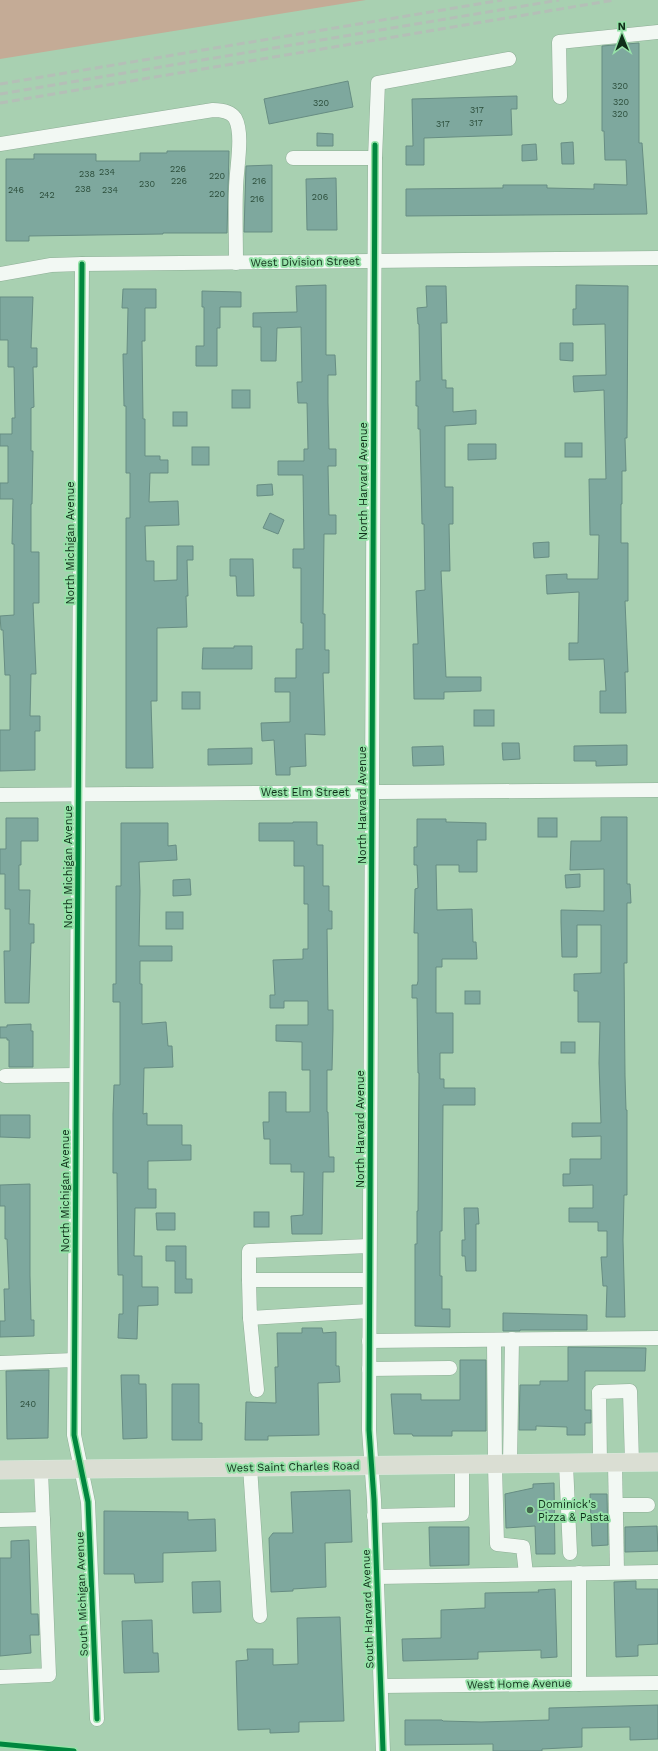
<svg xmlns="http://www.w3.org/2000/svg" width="658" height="1751" viewBox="0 0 658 1751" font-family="'Work Sans',sans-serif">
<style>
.green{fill:#c4ab96}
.building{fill:#7ea89e;stroke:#678d83}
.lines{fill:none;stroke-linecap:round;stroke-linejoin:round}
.minor-casing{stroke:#8eae96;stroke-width:15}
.major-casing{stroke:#d8eadc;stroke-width:19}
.minor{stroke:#f2f8f3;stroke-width:14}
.major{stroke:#daded3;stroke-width:18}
.rail{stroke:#b4bfb7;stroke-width:3;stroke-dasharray:8 4;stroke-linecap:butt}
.cycleway-casing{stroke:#96e2a8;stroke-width:8}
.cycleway{stroke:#00873e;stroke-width:5}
.poi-dot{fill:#45674e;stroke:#96e2a8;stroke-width:1.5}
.labels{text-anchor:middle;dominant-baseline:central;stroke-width:4;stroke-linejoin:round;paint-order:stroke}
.number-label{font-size:9px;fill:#2b4d3a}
.street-label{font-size:11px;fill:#0f2f19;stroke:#96e2a8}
.poi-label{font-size:11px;fill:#0f2f19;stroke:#96e2a8;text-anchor:start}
</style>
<rect width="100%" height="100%" fill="#a8d0b1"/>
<path class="green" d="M0,0H366L0,59Z"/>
<g class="building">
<path d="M639,43V143H642L647,214L406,216V189L503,188V185H547V188L594,189V184L627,185L626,160H605L604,131H602V46Z"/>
<path d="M348,81L353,107L269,124L264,99Z"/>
<path d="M517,96V109H511L512,135L424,138V165H406V146H413L412,99Z"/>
<path d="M317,133L333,134V146H317Z"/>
<path d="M573,142L574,164H562L561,143Z"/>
<path d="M536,144L537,160L522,161V145Z"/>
<path d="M167,151H229L227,233H163V234L29,236V241H6V159H34V154H96V161H140V153H167Z"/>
<path d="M272,165V232H244L246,166Z"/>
<path d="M336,178L337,230H307L306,179Z"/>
<path d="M326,285V355H335L336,375H328V403L329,449H336V466H328L329,515H336V534H324L323,614H325V650H329V673H323L325,735L305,734L306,766L290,767V775H276L274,740L262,741L261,723L290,722V692H275V678H296V649H303V623H301V568H293V549H304L303,475H278V461H304V449H308L307,403H298L297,382H302L301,327L277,328L276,361H261V327H253V313L297,312L296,286Z"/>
<path d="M576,285L628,286L627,438H625L626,471H622V504H621V543H628V601H625L628,672H625L626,713H600V691H606L604,659L569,660V643H578L579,592L547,594L546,575L567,574V579H598L599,535H590L589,479H606L604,390L574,392L573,376L606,375L605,324L573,325V309H576Z"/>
<path d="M426,286H446L447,323H441L442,380H446V388H453V412L476,410V424L445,426V487H453V524H449L450,571H441L446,677H481V691L444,692V699H414L413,644H418L416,591L425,590L424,524H422L420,429H418V406H416V381H420L419,324H418L417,308L427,307Z"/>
<path d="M123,289H156V308H145V341H142L143,419H145V456H160V460H168V473H150L149,502L178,501L179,525L145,526L146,561H154V581L177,580V546H193V560H187L188,596H186L187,627L157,628V701H151L153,768H126V518H130V473H126V406H124L123,354H127L128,308H122Z"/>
<path d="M202,291L241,292V307H220V328H217V366H196V346H204V307H202Z"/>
<path d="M0,297H33L31,348H37V367H33L34,407L31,408V451H33L32,504H31V552H39V603H33L36,674H31L30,716H40V731H35V770L0,771V730H10V675H5L3,630H1L0,616L14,615V544H12L13,499H0V483H8V446H0V434H12V418H15L14,367H8V340H0Z"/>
<path d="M560,343H573V361L560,360Z"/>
<rect x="232" y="390" width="18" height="18"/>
<rect x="173" y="412" width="14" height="14"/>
<rect x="565" y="443" width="17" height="14"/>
<path d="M468,444H496V459L468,460Z"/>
<rect x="192" y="447" width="17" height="18"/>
<path d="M272,484L273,495L257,496V485Z"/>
<path d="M270,513L284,520L278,534L263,528Z"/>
<path d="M549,542V557L534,558L533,543Z"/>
<path d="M230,559H253L254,596H237L236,576H230Z"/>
<path d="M234,646H252V669H202L203,648H234Z"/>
<rect x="182" y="692" width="18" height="17"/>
<rect x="474" y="710" width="20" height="16"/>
<path d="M502,743H519L520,759L503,760Z"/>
<path d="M627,745V765L596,766V761H574V746Z"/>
<path d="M443,746L444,765L413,766L412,747Z"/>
<path d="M252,748V764L208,765V749Z"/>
<path d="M601,817H627V884H630L631,903H627V963H624L625,1076L626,1110H627V1195H624L623,1240L625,1317H606L607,1286H603L601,1257H607V1231H598V1222H569V1208H593V1185L563,1186V1174H570V1159H601V1136L572,1137V1123H601L599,1063L600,1022H578V991H574V974L601,973V925H577V957H562L561,922V910L604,911V869L570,870L571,841H601Z"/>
<path d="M6,818H38V841H21V865H19V890H30L29,924H34V943H31L29,1003H5L4,951H10V909H5V874H0V849H6Z"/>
<rect x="538" y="818" width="19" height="19"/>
<path d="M417,819H446V822L486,823V840H477V872H459V865H436L437,910L472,909L473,942H476L477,959H442V967H436V1013H453V1053H440V1079H444V1088H475V1105H443L442,1231H440V1276H442V1309H450V1327L415,1326V1244H417V1211H418L419,1073H418L417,998H412V985H417L418,981V933H414L415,889L418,888L417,865H414V847H417Z"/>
<path d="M293,822H317V845H323V886H329V911H332V929H327L328,1010H333V1029L332,1070H327V1112H328L329,1157H334V1172H323L322,1234H292L291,1216L303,1215L304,1172H291V1164H270V1139H264L263,1122H269V1092H286V1112H310V1070H302V1042L276,1041V1025H308V1001H284V1008H270V995H275L273,960L303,959V949H308V904H304V866H294V841H259V823H293Z"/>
<path d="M121,823H168V846L176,845L177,860L139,862L140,891L139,946H172V961H140V984H142V1024L166,1022L168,1046H172L173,1067L144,1068L143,1114L147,1113V1125H182V1145H191V1160L148,1161V1189H156V1208H135L134,1256H142V1287H158V1305L138,1306L137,1339L118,1338L119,1314H123V1275H118L117,1173H113V1114L114,1085H120V1002H113V984H116V886H121Z"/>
<path d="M580,874V887L566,888L565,875Z"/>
<path d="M190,879L191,895L173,896V880Z"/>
<rect x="166" y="912" width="17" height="17"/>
<rect x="465" y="991" width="15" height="13"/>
<path d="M31,1024V1031H33V1067H9V1040H7V1038H0V1027H7V1025Z"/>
<rect x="561" y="1042" width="14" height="11"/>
<path d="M0,1115H30V1138L0,1137Z"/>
<path d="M30,1184V1276L31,1320H34V1336L0,1337V1321H5L4,1289H9L7,1239H5V1206H0V1185Z"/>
<path d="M464,1208H478L479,1224H476V1271H466L465,1256H462V1240H465Z"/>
<rect x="254" y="1212" width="15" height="15"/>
<path d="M156,1213H175V1230H157Z"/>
<path d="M166,1246H186V1279H192V1293H175V1261H166Z"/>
<path d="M503,1313L587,1315V1330H520V1331H503Z"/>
<path d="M302,1328H322L323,1333L336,1332V1366H339L340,1382L318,1383L319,1435L268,1436V1440H245L246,1402L276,1403L275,1367H278L277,1333H302Z"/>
<path d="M568,1347L646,1348L645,1371H585V1410H591V1423H585V1435H567V1427L536,1426V1430H519L520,1385H540V1381H568Z"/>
<path d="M460,1360H486V1431H452V1436H413L412,1434H394L391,1394H421V1400H460Z"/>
<path d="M49,1370L48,1438L7,1439L6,1371Z"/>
<path d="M121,1375H139V1384H146L147,1438L123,1439Z"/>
<path d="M172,1384H199V1423H202V1440H172Z"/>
<path d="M554,1483L555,1554H536L535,1526L506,1528L505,1494L533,1488V1484Z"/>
<path d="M350,1490L352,1542L325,1543L326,1587L293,1589V1591L271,1592L269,1538L273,1533H293L291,1492Z"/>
<path d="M590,1494H607L608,1545L592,1546Z"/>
<path d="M104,1511L188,1512V1520L215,1519L216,1551L163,1553V1582L135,1583L134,1574H104Z"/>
<path d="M657,1526L658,1551L625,1552V1527Z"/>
<path d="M429,1527H469V1565L430,1566Z"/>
<path d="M29,1540L31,1614H38L39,1635H30L31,1653L0,1656V1558H11V1541Z"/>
<path d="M220,1581L221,1612L193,1613L192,1582Z"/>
<path d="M636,1581V1589H658V1644L638,1645V1656L616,1657L614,1582Z"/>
<path d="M555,1589L557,1657L541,1658V1650L478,1652V1659L403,1661L402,1639L441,1638V1610L485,1608V1593L539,1592L538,1590Z"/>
<path d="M340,1617L344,1721L299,1722V1732L270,1733V1729L238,1730L236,1661L248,1660L247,1649H273V1665L298,1664L297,1618Z"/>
<path d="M152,1620L153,1653H158L159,1672L124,1673L122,1621Z"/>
<path d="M658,1705V1739L630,1740V1727L582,1728V1747L542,1749V1751H493V1744L405,1745V1720H442L443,1721L481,1722L549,1720V1708Z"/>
</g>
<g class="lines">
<defs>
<g id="minor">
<path d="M560,97L559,42L658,32"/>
<path d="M0,144L213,110C221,110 230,111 235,118C244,134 236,170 236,189C235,213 236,238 236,263"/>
<path d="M293,158H375"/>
<path d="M82,264L74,1435L88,1502L97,1719"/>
<path d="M0,274L51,265L82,264L658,258"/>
<path d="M0,795L658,790"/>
<path d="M5,1076L76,1075"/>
<path d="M249,1280L250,1318L369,1311"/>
<path d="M369,1280H249V1251L369,1246"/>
<path d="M250,1318L257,1390"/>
<path d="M494,1340L495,1465L497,1544L523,1547L526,1574"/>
<path d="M369,1341L658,1338"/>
<path d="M0,1363L74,1360"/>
<path d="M369,1369L450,1368"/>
<path d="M600,1463L599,1392L630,1391L632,1463"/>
<path d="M615,1463L617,1572"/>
<path d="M510,1464L512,1339"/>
<path d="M566,1464L570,1553"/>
<path d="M250,1467L260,1616"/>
<path d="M616,1505H648"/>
<path d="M374,1516L462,1514V1465"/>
<path d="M0,1520L43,1519"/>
<path d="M377,1577L658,1572"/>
<path d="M0,1677L49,1675L41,1470"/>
<path d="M579,1684V1573"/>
<path d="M381,1686L658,1683"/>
<path d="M383,1751L374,1500L369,1430L375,158L378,83L509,59"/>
</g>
<path id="major" d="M0,1470L658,1462"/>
</defs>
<use href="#minor" class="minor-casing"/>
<use href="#major" class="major-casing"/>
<use href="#minor" class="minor"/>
<use href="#major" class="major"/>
<g class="rail">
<path d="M0,84L502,0"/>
<path d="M0,94L559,0"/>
<path d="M0,103L614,0"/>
</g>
<defs>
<g id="cycleway">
<path d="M375,145L369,1430L374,1500L383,1751"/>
<path d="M82,264L74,1435L88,1502L97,1719"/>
<path d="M0,1744L74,1751"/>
</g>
</defs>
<use href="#cycleway" class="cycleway-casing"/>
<use href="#cycleway" class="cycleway"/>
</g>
<circle class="poi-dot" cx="530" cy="1510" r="4"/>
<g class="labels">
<g class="number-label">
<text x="620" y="86">320</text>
<text x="621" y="102">320</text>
<text x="321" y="103">320</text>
<text x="477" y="110">317</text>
<text x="620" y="114">320</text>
<text x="476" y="123">317</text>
<text x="443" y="124">317</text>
<text x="178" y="169">226</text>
<text x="107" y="172">234</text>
<text x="87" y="174">238</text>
<text x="217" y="176">220</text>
<text x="179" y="181">226</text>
<text x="259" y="181">216</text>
<text x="147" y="184">230</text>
<text x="83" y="189">238</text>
<text x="16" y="190">246</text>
<text x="110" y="190">234</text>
<text x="217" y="194">220</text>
<text x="47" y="195">242</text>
<text x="320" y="197">206</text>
<text x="257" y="199">216</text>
<text x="28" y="1404">240</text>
</g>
<g class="street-label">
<text transform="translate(305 262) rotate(-1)">West Division Street</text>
<text transform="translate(363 481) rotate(-90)">North Harvard Avenue</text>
<text transform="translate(70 543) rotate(-90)">North Michigan Avenue</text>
<text x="305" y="792">West Elm Street</text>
<text transform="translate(362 805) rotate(-90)">North Harvard Avenue</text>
<text transform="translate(68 867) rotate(-90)">North Michigan Avenue</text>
<text transform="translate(360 1129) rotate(-90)">North Harvard Avenue</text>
<text transform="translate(65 1191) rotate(-90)">North Michigan Avenue</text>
<text transform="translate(293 1467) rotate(-1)">West Saint Charles Road</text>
<text transform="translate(82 1594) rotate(-92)">South Michigan Avenue</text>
<text transform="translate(368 1609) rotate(-92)">South Harvard Avenue</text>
<text transform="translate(519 1684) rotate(-1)">West Home Avenue</text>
</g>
<g class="poi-label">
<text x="538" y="1504">Dominick's<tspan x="538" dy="13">Pizza &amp; Pasta</tspan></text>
</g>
</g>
<g transform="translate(622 36) rotate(359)" stroke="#96e2a8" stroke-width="3" paint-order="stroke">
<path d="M0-3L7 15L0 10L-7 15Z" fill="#0f2f19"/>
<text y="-6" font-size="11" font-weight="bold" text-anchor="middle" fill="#0f2f19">N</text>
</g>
</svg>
